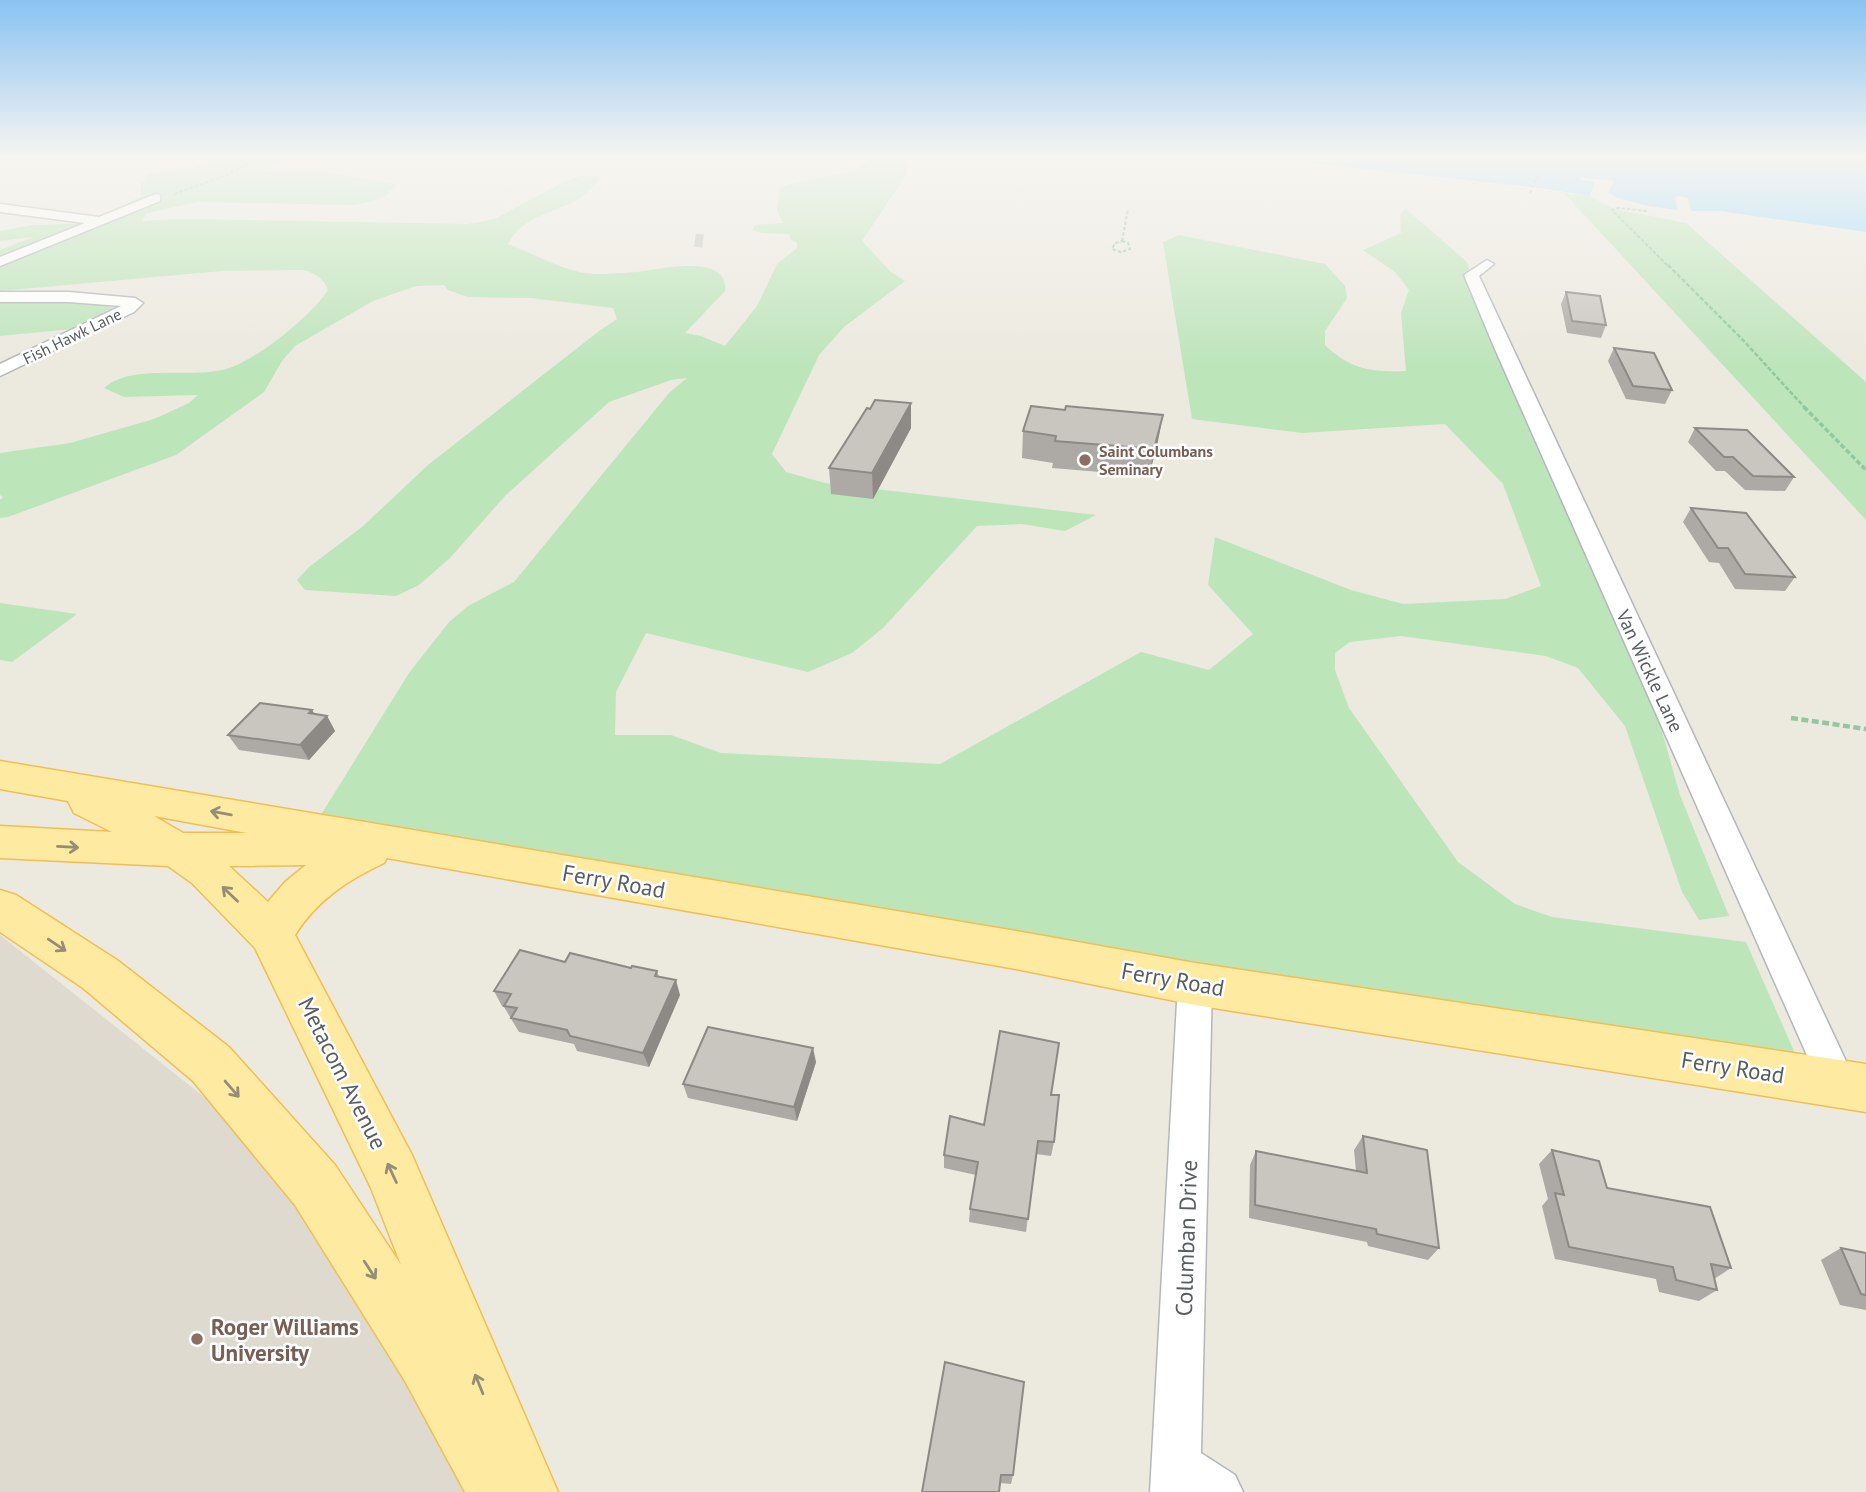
<svg xmlns="http://www.w3.org/2000/svg" width="1866" height="1492" viewBox="0 0 1866 1492" font-family="'PT Sans',sans-serif">
<style>
.education{fill:#dedad0}
.green{fill:#bde5ba}
.water{fill:#9ddaff}
.pier{fill:#ece9df}
.lines{fill:none;stroke-linecap:round;stroke-linejoin:round}
.minor-tunnel{stroke:#c7c6c0;stroke-width:13;stroke-dasharray:13 6;stroke-linecap:butt}
.minor-casing{stroke:#b3b7bb;stroke-width:3}
.primary-casing{stroke:#f5bd4f;stroke-width:3}
.path-far3{stroke:#93c79f;stroke-width:2;stroke-dasharray:3.5 2;stroke-linecap:butt}
.path-far2{stroke:#93c79f;stroke-width:2.5;stroke-dasharray:4.5 2;stroke-linecap:butt}
.path-far1{stroke:#93c79f;stroke-width:3.5;stroke-dasharray:5 2.5;stroke-linecap:butt}
.path{stroke:#93c79f;stroke-width:4.5;stroke-dasharray:7 3.5;stroke-linecap:butt}
.minor{fill:#fff;fill-rule:evenodd}
.primary{fill:#ffeaa2;fill-rule:evenodd}
.wall{fill:#ada9a4}
.shaded-wall{fill:#8d8a86}
.building{fill:#c9c5bf;stroke:#8d8a86;stroke-width:2}
.oneway{stroke:#928e78}
.education-dot{fill:#8d6e63;stroke:#fff;stroke-width:2.5}
.labels{text-anchor:middle;dominant-baseline:central;stroke-width:5;stroke-linejoin:round;paint-order:stroke}
.far-street-label{font-size:16px;fill:#585d61;stroke:#fff}
.far-education-label{font-size:16px;font-weight:bold;fill:#785e54;stroke:#fff;text-anchor:start}
.street-label{font-size:19px;fill:#585d61;stroke:#fff}
.near-street-label{font-size:23px;fill:#585d61;stroke:#fff}
.near-education-label{font-size:23px;font-weight:bold;fill:#785e54;stroke:#fff;text-anchor:start}
</style>
<rect width="100%" height="100%" fill="#ece9df"/>
<path class="education" d="M0,935L315,1185L474,1492H0Z"/>
<g class="green">
<path d="M230,155H295L259,172H326L396,184C387,200 371,201 354,205L197,202L147,213L142,221L181,219L468,224L495,219L563,182L581,176L602,177C594,185 587,194 577,200C553,213 521,217 508,244C531,253 555,266 579,272C595,276 620,273 638,272C658,270 729,252 725,291L685,333L701,336L725,346L757,306L777,264L797,248V243L790,239L789,234L762,233L753,230L755,225L783,223L777,210L780,189L786,185L855,171L875,155H905L908,168L906,175L862,241L891,272L905,281L844,327L819,355L772,454L786,472L825,483L1096,515L1065,531L1022,524L977,526L883,628L852,653L808,672L646,633L616,692L615,735H671L721,753L940,764L1141,652L1209,670L1253,634L1208,585L1215,537L1351,590L1403,604L1505,599L1541,586L1503,484L1445,424L1302,433L1192,419L1163,242L1179,235L1325,264L1345,286L1347,298L1325,331V345C1351,370 1371,372 1406,371L1401,313L1409,290L1395,272L1363,250L1401,233L1400,215L1405,208L1466,261L1652,696L1680,795L1729,916L1699,920L1682,892L1625,726L1578,668L1546,656L1401,636L1350,642L1335,653V670L1349,708L1458,862L1515,904L1552,917L1746,942L1797,1058L1048,942L319,818L409,673L449,622L468,606L514,582L669,393L687,378L671,380L609,402L506,495L450,558L419,585L396,596L305,590L297,580L309,567L362,527L428,465L599,331L617,319L613,308L531,298L468,297L448,290L444,285L416,286L373,301L295,346L282,361L264,392L176,455L8,517L0,518V500L3,497L0,495V453L70,443L154,419L189,403L198,395L124,397L104,388C132,363 191,379 226,369C256,361 311,316 328,290C325,279 313,272 303,270L222,271L0,291V250L33,237L0,241V231L32,225L99,223L126,213L125,204L141,196V184L147,178L146,174L193,169Z"/>
<path d="M1565,194L1590,196L1614,209L1686,223L1866,382V520Z"/>
<path d="M70,300L115,308L83,328L0,336V301Z"/>
<path d="M0,603L77,614L12,662L0,660Z"/>
</g>
<path class="water" d="M1146,155H1866V236L1649,206L1618,198L1608,193L1614,181L1581,177L1580,180L1595,182L1590,196L1277,162L1247,160L1233,163Z"/>
<g class="pier">
<path d="M1271,159L1541,188L1590,196L1277,162L1250,160L1251,162L1243,164L1212,162L1213,160Z"/>
<path d="M1678,196L1688,198L1691,211H1720L1866,232V238L1678,211L1675,198Z"/>
</g>
<g class="lines">
<path class="minor-tunnel" d="M695,240L703,241"/>
<defs>
<g id="minor">
<path d="M156,194L160,195V201L0,266V257L85,223L0,212V204L99,217Z"/>
<path d="M1487,260L1494,264L1479,276L1851,1072L1857,1084L1851,1096L1838,1101L1825,1096L1494,347L1464,275Z"/>
<path d="M0,292H69L135,298L143,303L134,312L0,376V364L121,306L69,302H0Z"/>
<path d="M1195,969L1207,973L1212,984L1201,1453L1235,1475L1243,1492H1150L1178,984L1183,973Z"/>
</g>
<path id="primary" d="M0,761L1016,931L1195,963L1866,1064V1112L1195,1005L1016,969L387,858L384,863C348,880 317,900 295,935L412,1155L558,1492H465L405,1381L295,1205L193,1081L83,988L0,932V890L16,895L117,960L229,1047L335,1165L401,1265L371,1188L255,948L192,883L168,866L0,858V826L112,832L74,813L68,801L0,789ZM154,816L247,833H183ZM306,865L285,882L268,902L229,866Z"/>
</defs>
<use href="#minor" class="minor-casing"/>
<use href="#primary" class="primary-casing"/>
<g class="path-far3">
<path d="M1249,161L1250,155"/>
<path d="M1530,193L1537,176"/>
<path d="M174,194L222,177L268,155"/>
<path d="M1647,211L1618,208L1612,210L1669,267"/>
<path d="M1122,241L1128,243L1130,249L1121,252L1112,249L1115,243Z"/>
<path d="M1122,241L1128,209"/>
</g>
<path class="path-far2" d="M1668,265L1743,340L1806,409"/>
<path class="path-far1" d="M1804,407L1866,470"/>
<path class="path" d="M1791,718L1866,729"/>
<use href="#minor" class="minor"/>
<use href="#primary" class="primary"/>
</g>
<g class="wall">
<path d="M1566,292L1606,325L1601,338L1567,333L1561,304Z"/>
<path d="M1614,348L1672,390L1665,404L1626,399L1608,361Z"/>
<path d="M911,428L873,499L831,494L829,468Z"/>
<path d="M1695,428L1794,477L1785,491L1745,490L1725,471H1716L1688,442Z"/>
<path d="M1023,431L1158,441L1149,476L1052,468L1053,463L1022,458Z"/>
<path d="M1691,508L1795,577L1785,591L1735,589L1719,563L1709,562L1683,522Z"/>
<path d="M312,710L314,714L327,716L335,731L309,760L239,750L228,735Z"/>
<path d="M565,962L657,971L659,977L680,995L649,1067L577,1051L574,1044L519,1032L504,1007L502,1006L494,991Z"/>
<path d="M816,1062L797,1121L688,1098L683,1084Z"/>
<path d="M1051,1095L1054,1142L1051,1156L1036,1154L1026,1232L969,1222L970,1209L976,1175L944,1168V1155L984,1125Z"/>
<path d="M1363,1136L1439,1248L1428,1260L1368,1246L1367,1242L1249,1218L1250,1165L1256,1151L1356,1171L1354,1150Z"/>
<path d="M1552,1150L1607,1188L1731,1268L1714,1279L1717,1290L1699,1301L1659,1292L1656,1279L1555,1259L1542,1206L1548,1199L1539,1164Z"/>
<path d="M1841,1248L1866,1253V1310L1840,1305L1821,1260Z"/>
<path d="M945,1362L1013,1475L1011,1484L1000,1483Z"/>
</g>
<g class="shaded-wall">
<path d="M911,403V428L873,499L872,473Z"/>
<path d="M1163,415L1158,441L1149,476L1154,449Z"/>
<path d="M312,710L320,723L327,716L335,731L309,760L300,745L309,713Z"/>
<path d="M676,980L680,995L649,1067L643,1053Z"/>
<path d="M813,1048L816,1062L797,1121L794,1107Z"/>
</g>
<g class="building">
<path d="M1566,292L1600,296L1606,325L1572,321Z"/>
<path d="M1614,348L1654,353L1672,390L1633,386Z"/>
<path d="M875,400L911,403L872,473L829,468L867,408L870,409Z"/>
<path d="M1031,406L1065,410L1066,406L1163,415L1154,449L1055,441L1056,436L1023,431Z"/>
<path d="M1695,428L1747,430L1794,477L1753,476L1733,457H1724Z"/>
<path d="M1691,508L1746,513L1795,577L1745,574L1728,548H1718Z"/>
<path d="M260,703L312,710L309,713L327,716L300,745L228,735Z"/>
<path d="M520,950L565,962L570,953L631,968L632,966L657,971L655,976L676,980L643,1053L570,1036L567,1030L511,1018L517,1008L504,1006L511,994L494,991Z"/>
<path d="M708,1027L813,1048L794,1107L683,1084Z"/>
<path d="M1000,1031L1059,1043L1051,1095H1059L1054,1142L1038,1141L1028,1219L970,1209L978,1162L944,1155L950,1116L984,1125Z"/>
<path d="M1363,1136L1427,1150L1439,1248L1377,1234L1376,1229L1255,1205L1256,1151L1367,1173Z"/>
<path d="M1552,1150L1599,1161L1607,1188L1710,1207L1731,1268L1711,1264L1717,1290L1676,1280L1673,1267L1569,1247L1555,1193L1564,1195Z"/>
<path d="M1841,1248L1866,1253V1295L1861,1294Z"/>
<path d="M945,1362L1024,1382L1013,1475H1001L999,1492H922Z"/>
</g>
<defs><path id="oneway-shaft" d="M-6 0H5M1.5-3L5.5 0L1.5 3" fill="none" stroke-width="1.6" stroke-linecap="round" stroke-linejoin="round" transform="scale(1.75)"/></defs>
<g class="oneway">
<use href="#oneway-shaft" transform="translate(221 813) rotate(-170)"/>
<use href="#oneway-shaft" transform="translate(68 847) rotate(3)"/>
<use href="#oneway-shaft" transform="translate(230 894) rotate(-136)"/>
<use href="#oneway-shaft" transform="translate(57 945) rotate(34)"/>
<use href="#oneway-shaft" transform="translate(232 1089) rotate(49)"/>
<use href="#oneway-shaft" transform="translate(392 1173) rotate(-115)"/>
<use href="#oneway-shaft" transform="translate(370 1270) rotate(57)"/>
<use href="#oneway-shaft" transform="translate(479 1384) rotate(-112)"/>
</g>
<linearGradient id="sky" x2="0" y2="1"><stop stop-color="#8ac3f1"/><stop offset="0.43" stop-color="#f6f5f1"/><stop offset="1" stop-color="#f6f5f1" stop-opacity="0"/></linearGradient>
<rect width="1866" height="364" fill="url(#sky)"/>
<g class="education-dot">
<circle cx="1085" cy="460" r="7"/>
<circle cx="197" cy="1339" r="7"/>
</g>
<g class="labels">
<g class="far-street-label">
<text transform="translate(72 336) rotate(-26)">Fish Hawk Lane</text>
</g>
<g class="far-education-label">
<text x="1099" y="451">Saint Columbans<tspan x="1099" dy="18">Seminary</tspan></text>
</g>
<g class="street-label">
<text transform="translate(1650 671) rotate(65)">Van Wickle Lane</text>
</g>
<g class="near-street-label">
<text transform="translate(614 881) rotate(10)">Ferry Road</text>
<text transform="translate(1173 979) rotate(10)">Ferry Road</text>
<text transform="translate(1733 1067) rotate(9)">Ferry Road</text>
<text transform="translate(343 1073) rotate(63)">Metacom Avenue</text>
<text transform="translate(1186 1238) rotate(-88)">Columban Drive</text>
</g>
<g class="near-education-label">
<text x="211" y="1326">Roger Williams<tspan x="211" dy="26">University</tspan></text>
</g>
</g>
</svg>
